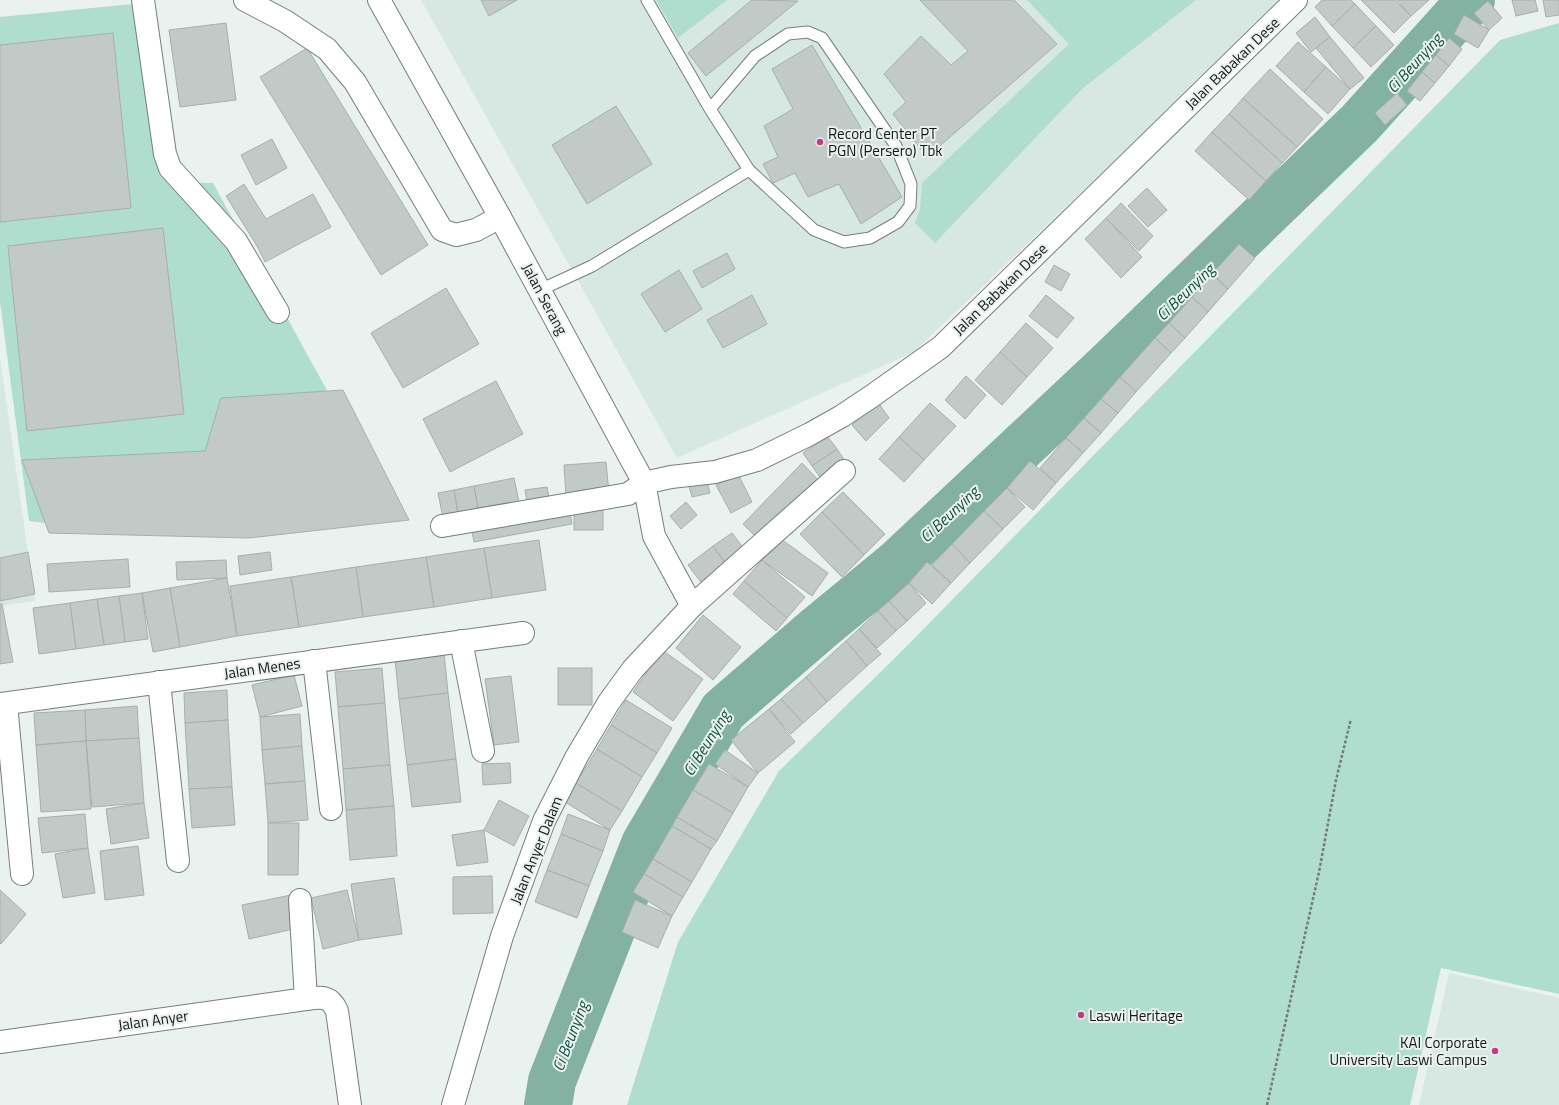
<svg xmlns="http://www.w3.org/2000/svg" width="1559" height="1105" viewBox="0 0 1559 1105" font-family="'Titillium Web',sans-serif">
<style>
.built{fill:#d7e8e2}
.green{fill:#afdece}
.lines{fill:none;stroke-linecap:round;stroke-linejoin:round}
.river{stroke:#84b2a2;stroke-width:48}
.building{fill:#c2cac7;stroke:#a7aeac}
.service-casing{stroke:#777e7c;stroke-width:13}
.minor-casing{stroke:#777e7c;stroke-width:24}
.path{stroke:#767b79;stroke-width:2.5;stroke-dasharray:3 2;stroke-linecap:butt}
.service{stroke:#fff;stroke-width:11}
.minor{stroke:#fff;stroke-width:22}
.poi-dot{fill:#c13c81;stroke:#eaf2ef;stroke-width:1.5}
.labels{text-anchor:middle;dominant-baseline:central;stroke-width:4;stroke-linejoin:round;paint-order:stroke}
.street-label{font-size:15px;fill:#141716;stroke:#eaf2ef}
.poi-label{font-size:15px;fill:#141716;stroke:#eaf2ef;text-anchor:start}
.water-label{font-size:16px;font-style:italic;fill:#104f40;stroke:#eaf2ef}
</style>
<rect width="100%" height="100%" fill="#eaf2ef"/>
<g class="built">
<path d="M421,0H1282L914,352L677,458Z"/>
<path d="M0,358L35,601L0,606Z"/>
<path d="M1449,973L1559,998V1105H1419Z"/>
</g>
<g class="green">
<path d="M656,0H727L678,38Z"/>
<path d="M1027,0H1196L1083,88L935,243L915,223L920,209L922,183L1069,44Z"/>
<path d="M153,2L169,182L213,183L379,485L120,532L29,521L0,302V17Z"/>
<path d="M1559,23V994L1441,968L1410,1105H627L678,942L779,771L900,653L1500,40Z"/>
</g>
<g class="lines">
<path class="river" d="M548,1105L552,1081L645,844L723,711L819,628L898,563L1108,366L1360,123L1471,0"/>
</g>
<g class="building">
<path d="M481,0H517L489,16Z"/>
<path d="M752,0L798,1L706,76L688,53Z"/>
<path d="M920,0H1014L1057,44L927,157L893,114L906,102L884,74L921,36L951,65L968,51Z"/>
<path d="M1322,0H1351L1355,4L1332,26L1315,7Z"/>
<path d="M1361,0H1395L1411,16L1394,33Z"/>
<path d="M1397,0H1429L1411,16Z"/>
<path d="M1512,0H1535L1538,11L1516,16Z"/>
<path d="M1543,0H1559V15L1546,17Z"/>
<path d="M1488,1L1502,18L1489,30L1474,13Z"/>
<path d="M1355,4L1376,26L1353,48L1332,26Z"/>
<path d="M1464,15L1489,30L1478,48L1454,34Z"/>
<path d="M1315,17L1330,37L1311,52L1296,33Z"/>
<path d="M226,23L236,100L180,107L169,30Z"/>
<path d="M1376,26L1394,45L1371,67L1353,48Z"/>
<path d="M113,33L131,208L0,222V45Z"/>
<path d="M1330,37L1364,78L1350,89L1316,48Z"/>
<path d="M1449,38L1462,49L1449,66L1436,55Z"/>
<path d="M1298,42L1326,67L1304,92L1276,66Z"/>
<path d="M812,45L902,197L861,224L839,184L808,197L795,173L773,183L763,164L778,157L764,126L793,109L772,69Z"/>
<path d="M307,48L428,245L381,275L260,77Z"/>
<path d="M1436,55L1449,66L1435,83L1422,72Z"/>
<path d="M1326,67L1350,89L1328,114L1304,92Z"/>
<path d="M1270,69L1323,119L1297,147L1243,98Z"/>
<path d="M1422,72L1435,83L1420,101L1407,91Z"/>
<path d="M1397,93L1407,105L1385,125L1375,113Z"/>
<path d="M1243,98L1297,147L1282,163L1229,114Z"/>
<path d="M616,106L652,164L587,204L552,145Z"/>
<path d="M1229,114L1282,163L1266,181L1212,132Z"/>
<path d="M1212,132L1266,181L1249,200L1195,151Z"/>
<path d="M272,139L287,168L256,185L241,155Z"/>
<path d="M244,184L266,219L313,194L331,227L265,262L257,246L226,196Z"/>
<path d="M1147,188L1167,210L1148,227L1128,206Z"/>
<path d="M1121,203L1153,236L1139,251L1106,218Z"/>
<path d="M1106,218L1142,257L1121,278L1085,239Z"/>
<path d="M163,228L184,414L27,431L8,246Z"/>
<path d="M1239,244L1255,258L1228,289L1212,274Z"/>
<path d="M727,253L735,269L702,288L693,271Z"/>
<path d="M1054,265L1070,274L1061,291L1045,282Z"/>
<path d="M679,270L702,309L665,332L641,294Z"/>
<path d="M1212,274L1228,289L1208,312L1192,297Z"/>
<path d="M446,288L479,344L403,388L371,333Z"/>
<path d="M752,295L767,324L723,348L707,320Z"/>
<path d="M1046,295L1074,318L1057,338L1029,316Z"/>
<path d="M1192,297L1208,312L1185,338L1169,323Z"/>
<path d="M1026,323L1053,348L1027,377L1000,352Z"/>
<path d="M1169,323L1185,338L1171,353L1155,338Z"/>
<path d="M1155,338L1171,353L1136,392L1120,377Z"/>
<path d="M1000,352L1027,377L1002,405L975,380Z"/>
<path d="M966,376L986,395L965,419L945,400Z"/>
<path d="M1120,377L1136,392L1118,413L1101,399Z"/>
<path d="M496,381L523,434L450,472L423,419Z"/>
<path d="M343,390L409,520L249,538L49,533L22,460L205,451L221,398Z"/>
<path d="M1101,399L1118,413L1101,433L1084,418Z"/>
<path d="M878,402L889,418L866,441L852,425Z"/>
<path d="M930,403L956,426L924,460L899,437Z"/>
<path d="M1084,418L1101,433L1083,453L1066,438Z"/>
<path d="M827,436L837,449L812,466L803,453Z"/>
<path d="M899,437L924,460L904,482L879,459Z"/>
<path d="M1066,438L1083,453L1056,483L1040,468Z"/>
<path d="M837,449L847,464L824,483L812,466Z"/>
<path d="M1030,461L1056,483L1033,510L1007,488Z"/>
<path d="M606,462L609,493L566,496L564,465Z"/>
<path d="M802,463L818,480L759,540L743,524Z"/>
<path d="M738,474L752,502L731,513L716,485Z"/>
<path d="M514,478L520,507L479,515L474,486Z"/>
<path d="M706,478L710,493L692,497L688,482Z"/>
<path d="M474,486L479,515L459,520L454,490Z"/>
<path d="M547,487L550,503L528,507L525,490Z"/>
<path d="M1007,488L1025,507L1003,529L984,511Z"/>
<path d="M454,490L459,520L444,523L438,493Z"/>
<path d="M843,492L885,534L864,555L822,512Z"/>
<path d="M686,502L697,515L681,529L670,516Z"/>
<path d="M569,508L572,524L474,542L471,526Z"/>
<rect x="574" y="508" width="29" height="22"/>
<path d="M984,511L1003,529L970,563L952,544Z"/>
<path d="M822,512L864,555L842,577L800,534Z"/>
<path d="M732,533L747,553L728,567L713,546Z"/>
<path d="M778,537L828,573L812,596L762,560Z"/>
<path d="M539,540L546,590L492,598L484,548Z"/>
<path d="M952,544L970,563L951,583L932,565Z"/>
<path d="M713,546L728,567L703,585L688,565Z"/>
<path d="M484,548L492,598L434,607L426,557Z"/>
<path d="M28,552L35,594L0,601V558Z"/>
<path d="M270,552L272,570L240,575L238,556Z"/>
<path d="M426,557L434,607L363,617L356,567Z"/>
<path d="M128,559L130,587L49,592L47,564Z"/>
<path d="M226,560L227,578L177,580L176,562Z"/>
<path d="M762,560L805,597L787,618L744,581Z"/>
<path d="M927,562L951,583L932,604L909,583Z"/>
<path d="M356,567L363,617L299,627L291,577Z"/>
<path d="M291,577L299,627L237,636L230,586Z"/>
<path d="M227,578L237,636L180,647L170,588Z"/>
<path d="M744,581L787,618L776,631L733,594Z"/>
<path d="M909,583L926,603L907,621L889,601Z"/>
<path d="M170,588L180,647L153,652L142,593Z"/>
<path d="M142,593L148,639L125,642L119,596Z"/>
<path d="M119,596L125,642L104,645L97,599Z"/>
<path d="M97,599L104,645L76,649L70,603Z"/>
<path d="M889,601L907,621L896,631L878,611Z"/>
<path d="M70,603L76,649L39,654L33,608Z"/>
<path d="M0,604H2L13,662L0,664Z"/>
<path d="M878,611L896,631L877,648L859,629Z"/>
<path d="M703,615L741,647L713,680L676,648Z"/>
<path d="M859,629L881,654L867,666L846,641Z"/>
<path d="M846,641L867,666L827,702L806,677Z"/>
<path d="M662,650L703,679L673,721L633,692Z"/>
<path d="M444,653L448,693L399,699L395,659Z"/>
<path d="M382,668L385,703L338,707L335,672Z"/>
<rect x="558" y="668" width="34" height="37"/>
<path d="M294,675L302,706L260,717L252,685Z"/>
<path d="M511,676L519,742L494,745L485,679Z"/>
<path d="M806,677L827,702L803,723L781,699Z"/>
<path d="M227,690L228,720L185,723L184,693Z"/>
<path d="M448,693L456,759L407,765L399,699Z"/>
<path d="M781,699L803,723L791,734L769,709Z"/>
<path d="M626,700L672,728L657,753L611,725Z"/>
<path d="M385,703L390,765L343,769L338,707Z"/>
<path d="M137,706L139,738L86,741L85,710Z"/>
<path d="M769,709L795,742L758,773L731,740Z"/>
<path d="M85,710L86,741L36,745L34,713Z"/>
<path d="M300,714L302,746L262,750L260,717Z"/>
<path d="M228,720L232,787L189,789L185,723Z"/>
<path d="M611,725L657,753L642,777L597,749Z"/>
<path d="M139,738L144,803L92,807L86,741Z"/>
<path d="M86,741L91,809L41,812L36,745Z"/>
<path d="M302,746L305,781L265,784L262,750Z"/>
<path d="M597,749L642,777L622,811L576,783Z"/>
<path d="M725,750L758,773L748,787L715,764Z"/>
<path d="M456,759L461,802L412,807L407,765Z"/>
<path d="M510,763L511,783L483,785L482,764Z"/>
<path d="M709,764L748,787L733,813L693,790Z"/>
<path d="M390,765L394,806L346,810L343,769Z"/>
<path d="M305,781L308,820L268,823L265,784Z"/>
<path d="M576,783L622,811L610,830L565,802Z"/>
<path d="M232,787L235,825L192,828L189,789Z"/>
<path d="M693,790L733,813L717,841L677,817Z"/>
<path d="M499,800L529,816L514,846L484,830Z"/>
<path d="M144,803L149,838L111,844L106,809Z"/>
<path d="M394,806L397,856L350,860L346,810Z"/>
<path d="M85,814L88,848L42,853L38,818Z"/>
<path d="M568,814L610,830L603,851L561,834Z"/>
<path d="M677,817L717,841L711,849L672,826Z"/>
<path d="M268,823H299L298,875H268Z"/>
<path d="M672,826L711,849L692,882L653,859Z"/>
<path d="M484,830L488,862L457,866L452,835Z"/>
<path d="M561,834L603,851L589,886L547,870Z"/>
<path d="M138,846L144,895L105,900L100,851Z"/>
<path d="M88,848L95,893L63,898L55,854Z"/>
<path d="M653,859L692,882L683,897L644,874Z"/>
<path d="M547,870L589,886L577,918L535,902Z"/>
<path d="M644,874L683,897L672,916L633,892Z"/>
<path d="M492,876L493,913L453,914V877Z"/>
<path d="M394,878L402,934L359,940L351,884Z"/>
<path d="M0,890L26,914L1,944L0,943Z"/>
<path d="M347,890L359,940L323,949L311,898Z"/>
<path d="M291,895L298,928L249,939L242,905Z"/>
<path d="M635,900L672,916L658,948L622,932Z"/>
</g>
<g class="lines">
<defs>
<g id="service">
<path d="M647,0L710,109L749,170L814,230L844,242L870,238L898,222L910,206L911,184L896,146L822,38L808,32L788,34L755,56L710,109"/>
<path d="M540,290L592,266L749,170"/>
</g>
<g id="minor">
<path d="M143,0L165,154L170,168L236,241L278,312"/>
<path d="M245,0L285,21L327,49L355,82L442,230L456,235L476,230L500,217"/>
<path d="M379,0L500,217L644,483L654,536L692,606"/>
<path d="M442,526L628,494L644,483L671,477L715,472L757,460L810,434L842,416L872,396L941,347L1296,0"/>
<path d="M461,641L483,751"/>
<path d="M314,661L331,809"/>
<path d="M159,682L178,861"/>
<path d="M0,704L523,633"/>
<path d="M6,704L22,874"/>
<path d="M300,900L306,999"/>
<path d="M0,1042L306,999C321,997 330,995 337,1011L350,1105"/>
<path d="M453,1105L502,936L544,821L577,756L609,702L633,669L692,606L844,471"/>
</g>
</defs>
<use href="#service" class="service-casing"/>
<use href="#minor" class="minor-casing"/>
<path class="path" d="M1267,1105L1319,872L1336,780L1351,719"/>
<use href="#service" class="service"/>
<use href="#minor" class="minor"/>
</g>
<g class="poi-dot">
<circle cx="820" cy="142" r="4"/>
<circle cx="1081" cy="1015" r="4"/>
<circle cx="1495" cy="1051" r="4"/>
</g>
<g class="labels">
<g class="street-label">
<text transform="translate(1232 63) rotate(-44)">Jalan Babakan Dese</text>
<text transform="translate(1000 289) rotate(-44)">Jalan Babakan Dese</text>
<text transform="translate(545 299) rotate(62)">Jalan Serang</text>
<text transform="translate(262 668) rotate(-8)">Jalan Menes</text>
<text transform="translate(536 850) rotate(-68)">Jalan Anyer Dalam</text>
<text transform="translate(153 1020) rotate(-8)">Jalan Anyer</text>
</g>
<g class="poi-label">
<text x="828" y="133">Record Center PT<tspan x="828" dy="17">PGN (Persero) Tbk</tspan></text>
<text x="1089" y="1015">Laswi Heritage</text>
<text x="1487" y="1042" text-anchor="end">KAI Corporate<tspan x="1487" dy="17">University Laswi Campus</tspan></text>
</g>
<g class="water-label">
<text transform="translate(1414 63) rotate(-48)">Ci Beunying</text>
<text transform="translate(1185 292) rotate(-44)">Ci Beunying</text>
<text transform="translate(949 514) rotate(-43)">Ci Beunying</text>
<text transform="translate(706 743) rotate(-58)">Ci Beunying</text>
<text transform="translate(570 1036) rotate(-69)">Ci Beunying</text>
</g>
</g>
</svg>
